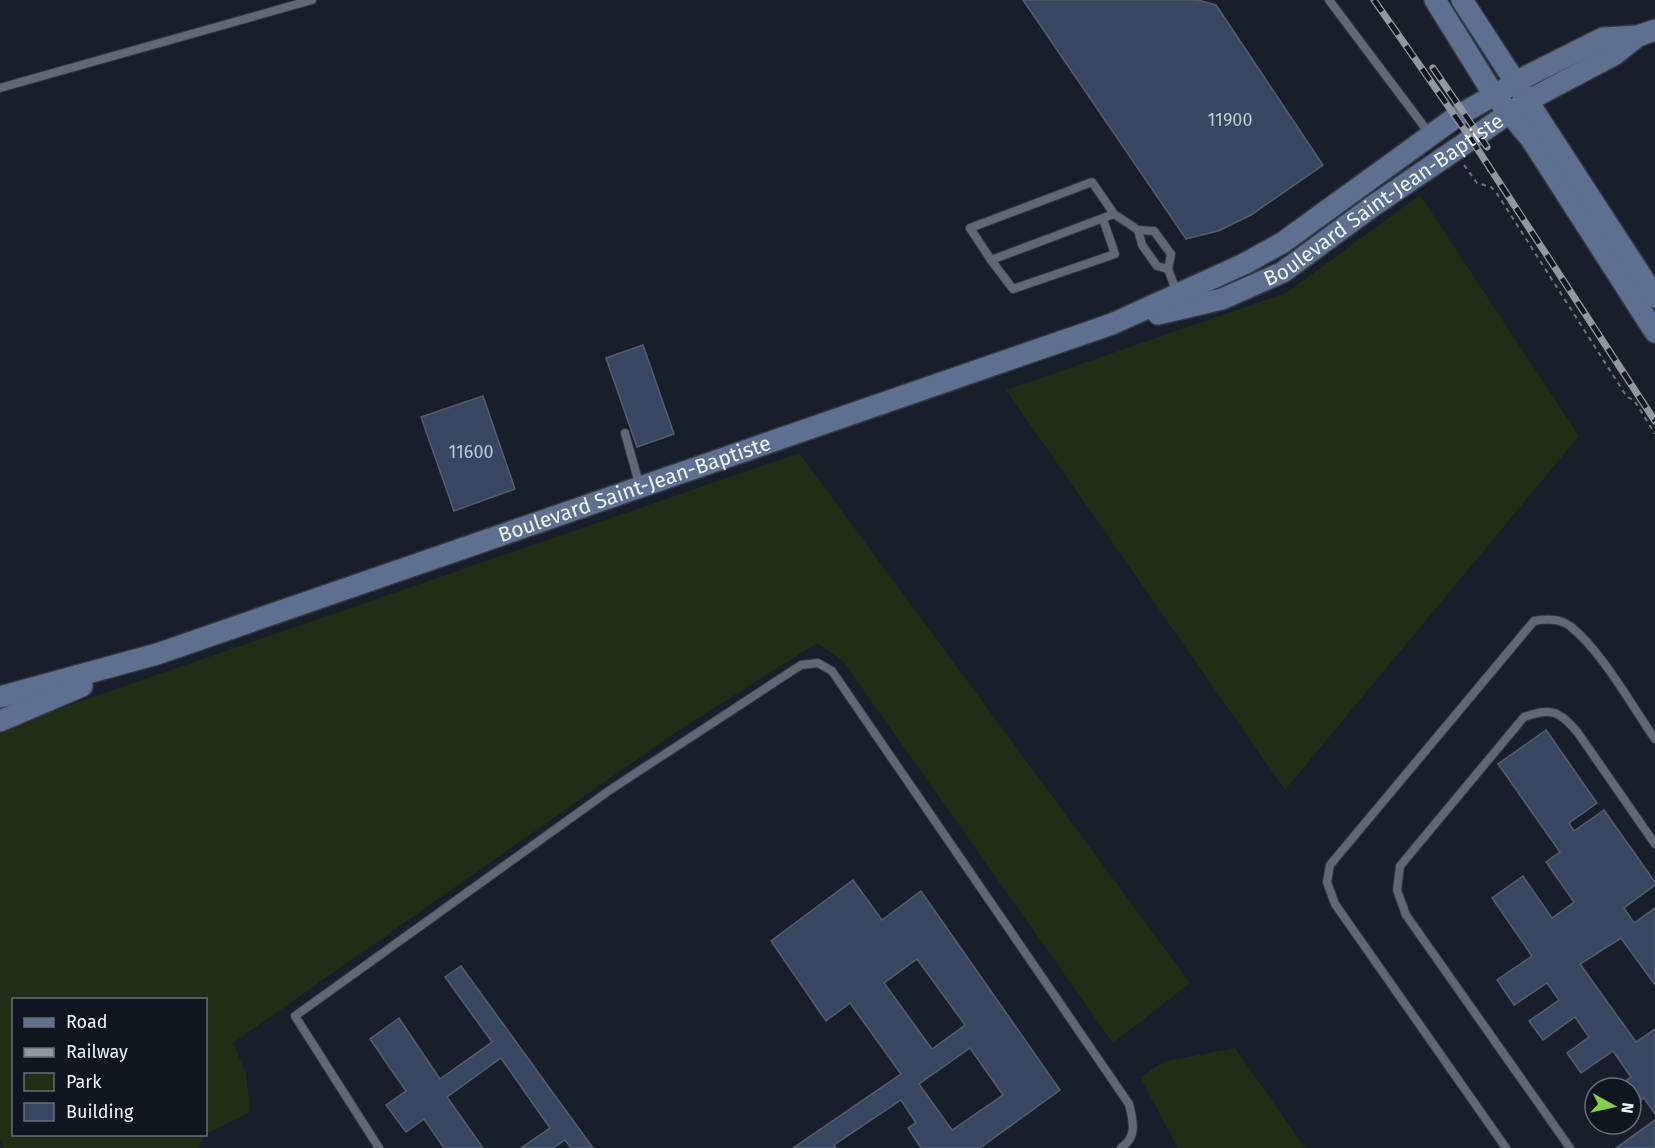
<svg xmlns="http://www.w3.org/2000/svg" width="1655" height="1148" viewBox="0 0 1655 1148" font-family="'Fira Sans',sans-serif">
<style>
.green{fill:#1f2e15;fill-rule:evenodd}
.building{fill:#374762;stroke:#565e6b;stroke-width:1.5;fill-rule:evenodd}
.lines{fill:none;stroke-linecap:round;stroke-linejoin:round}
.lane-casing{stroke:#333841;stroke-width:10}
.secondary-casing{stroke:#333841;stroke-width:24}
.path{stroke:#6f747e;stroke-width:2;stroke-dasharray:4.5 4.5;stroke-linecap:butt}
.lane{stroke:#606876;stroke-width:8}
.secondary{stroke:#5d708f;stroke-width:21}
.rail-casing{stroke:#9297a1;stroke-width:7}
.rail{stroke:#0f1620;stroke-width:4.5;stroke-dasharray:14;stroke-linecap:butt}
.labels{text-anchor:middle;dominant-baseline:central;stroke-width:4.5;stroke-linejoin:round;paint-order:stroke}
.number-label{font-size:18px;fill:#c2c9d6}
.street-label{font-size:21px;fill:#f0f4fc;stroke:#0f1620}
</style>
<rect width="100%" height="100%" fill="#181f2a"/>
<g class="green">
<path d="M1420,195L1579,436L1285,790L1006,390L1286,293Z"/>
<path d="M799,453L1190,983L1113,1043L843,661L817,643L673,734L233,1043L246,1074L250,1112L206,1134L197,1148H4L0,1140V729ZM14,1000H206V1134H14Z"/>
<path d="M1235,1048L1305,1148H1178L1140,1077L1165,1061Z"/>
</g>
<g class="building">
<path d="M1023,0H1198L1216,5L1323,165L1251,215L1218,231L1186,239Z"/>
<path d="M643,345L674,434L637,447L606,358Z"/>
<path d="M483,396L515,489L454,511L421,417Z"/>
<path d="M1546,730L1597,803L1569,823L1574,831L1604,810L1655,882V885L1624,908L1634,923L1655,908V985L1621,938L1580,964L1636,1042L1655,1029V1114L1644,1098L1631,1107V1088H1616L1631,1077L1613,1051L1581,1073L1567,1053L1589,1037L1575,1017L1543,1040L1529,1021L1559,1000L1547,983L1514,1005L1497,980L1532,956L1492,898L1523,876L1552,918L1574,902L1546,862L1560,852L1498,764Z"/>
<path d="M853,880L882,920L921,891L1060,1090L980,1148H921L908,1128L916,1123L901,1100L834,1145L836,1148H793L901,1074L850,1003L826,1021L771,941ZM917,959L965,1025L932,1049L884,983ZM970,1048L1003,1095L952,1130L919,1084Z"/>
<path d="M461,966L593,1148H571L565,1140L553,1148H521L550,1128L501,1058L447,1097L483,1148H444L424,1119L406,1132L386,1105L406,1091L370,1039L399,1018L440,1079L492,1042L445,977Z"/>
<path d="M1655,1120V1148H1616Z"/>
</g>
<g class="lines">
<defs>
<g id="lane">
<path d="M1329,0L1429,133"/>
<path d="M0,88L312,0"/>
<path d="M1103,219L1115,254L1013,289L991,260L1114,214L1138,230L1154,231L1171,254L1168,269L1177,293"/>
<path d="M1138,230L1142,245L1157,266L1168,269"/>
<path d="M991,260L970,228L1092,182L1114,214"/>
<path d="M625,433L640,487"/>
<path d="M379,1148L295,1016L610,790L801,665L818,663L832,671L1129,1104C1133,1121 1138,1136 1121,1148"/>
<path d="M1506,1148L1335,904L1327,882L1330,865L1534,621C1546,619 1559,618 1570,626C1601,650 1632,706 1655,739"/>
<path d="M1570,1148L1406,915L1397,890L1400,866L1524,717C1551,707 1560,711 1578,733L1655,844"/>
</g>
<g id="secondary">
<path d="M1435,0L1494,95L1531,139L1655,332"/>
<path d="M1462,0L1655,297"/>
<path id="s1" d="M1158,314L1222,299L1283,272L1370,208L1527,101L1614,55L1638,36"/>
<path id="s2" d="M0,697L157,654L1112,324L1244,264L1282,243L1456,117L1527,76L1603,38L1638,36L1655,30"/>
<path d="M0,721L82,686"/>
</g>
</defs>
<use href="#lane" class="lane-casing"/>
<use href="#secondary" class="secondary-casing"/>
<path class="path" d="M1464,165L1477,183L1491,187L1496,192L1627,397L1634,400L1655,434"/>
<use href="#lane" class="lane"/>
<use href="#secondary" class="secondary"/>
<defs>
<g id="rail">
<path d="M1374,0L1471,139L1655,421"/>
<path d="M1433,68L1487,147"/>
</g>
</defs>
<use href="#rail" class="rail-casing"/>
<use href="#rail" class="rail"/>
</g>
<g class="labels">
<g class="number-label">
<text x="1230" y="120">11900</text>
<text x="471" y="452">11600</text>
</g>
<g class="street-label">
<text stroke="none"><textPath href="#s1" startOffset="256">Boulevard Saint-Jean-Baptiste</textPath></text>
<text stroke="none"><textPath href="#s2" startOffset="668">Boulevard Saint-Jean-Baptiste</textPath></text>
</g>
</g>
<rect x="12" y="998" width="195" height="138" fill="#0f1620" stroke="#696f78" stroke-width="1.5"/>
<rect x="24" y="1018" width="30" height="9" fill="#5d708f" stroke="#696f78" stroke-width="1.5"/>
<text x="66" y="1028" font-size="18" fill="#f0f4fc">Road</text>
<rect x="24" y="1048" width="30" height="9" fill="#9297a1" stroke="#696f78" stroke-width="1.5"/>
<text x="66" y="1058" font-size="18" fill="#f0f4fc">Railway</text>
<rect x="24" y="1073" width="30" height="18" fill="#1f2e15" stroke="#696f78" stroke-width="1.5"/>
<text x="66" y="1088" font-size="18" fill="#f0f4fc">Park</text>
<rect x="24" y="1103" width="30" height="18" fill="#374762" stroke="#696f78" stroke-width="1.5"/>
<text x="66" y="1118" font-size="18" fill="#f0f4fc">Building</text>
<g transform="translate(1613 1106) rotate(98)"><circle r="28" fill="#0f1620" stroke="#696f78" stroke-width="1.5"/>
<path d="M0-4.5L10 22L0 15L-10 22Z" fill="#85cf4d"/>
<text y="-9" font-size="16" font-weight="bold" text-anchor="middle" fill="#f0f4fc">N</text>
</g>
</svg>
